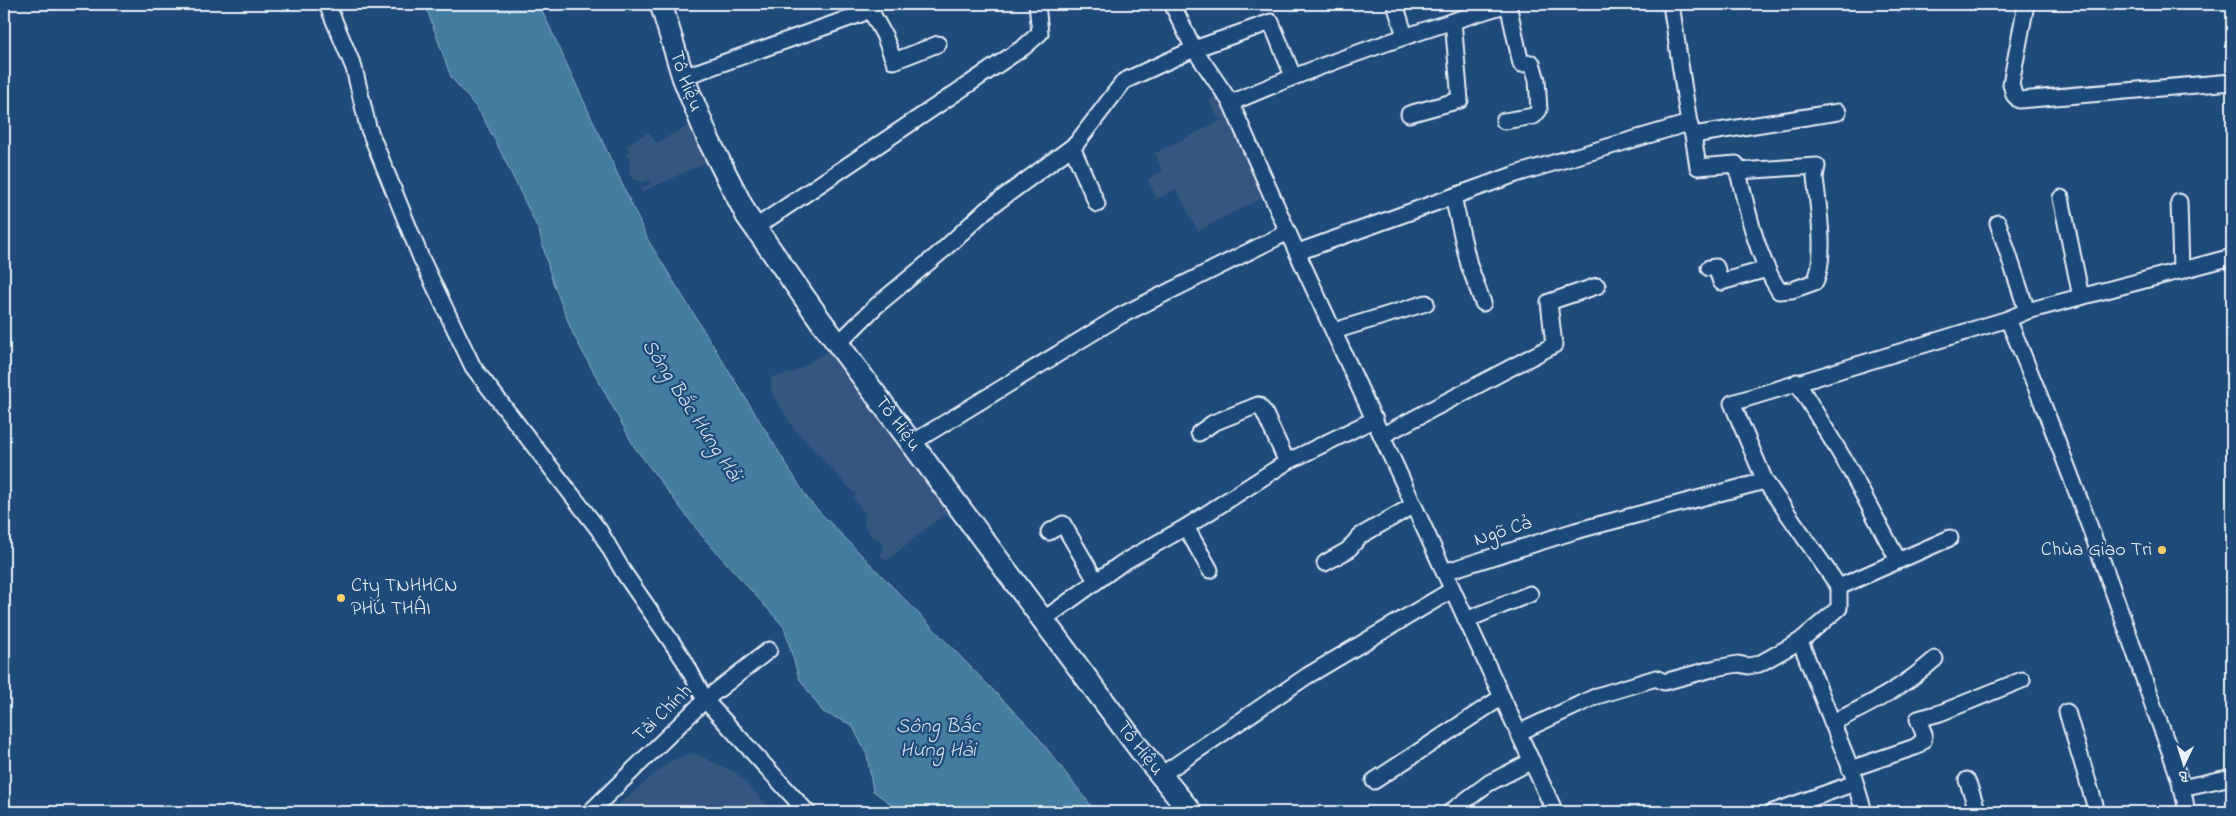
<svg xmlns="http://www.w3.org/2000/svg" width="2236" height="816" viewBox="0 0 2236 816" font-family="'Indie Flower',sans-serif">
<style>
.built{fill:#36577e}
.water{fill:#457d9f;stroke:#86abc3}
.lines{fill:none;stroke-linecap:round;stroke-linejoin:round}
.street-casing{stroke:#e8f1f8;stroke-width:19}
.secondary-casing{stroke:#e8f1f8;stroke-width:25}
.street{stroke:#1f4a7a;stroke-width:15}
.secondary{stroke:#1f4a7a;stroke-width:21}
.poi-dot{fill:#ffd166;stroke:#1f4a7a;stroke-width:2}
.labels{text-anchor:middle;dominant-baseline:central;stroke-width:4.5;stroke-linejoin:round;paint-order:stroke}
.street-label{font-size:20px;fill:#e8f1f8;stroke:#1f4a7a}
.poi-label{font-size:20px;fill:#e8f1f8;stroke:#1f4a7a;text-anchor:end}
.water-label{font-size:21px;font-style:italic;fill:#d0e0eb;stroke:#1f4a7a}
</style>
<rect width="100%" height="100%" fill="#1f4a7a"/>
<filter id="ink" filterUnits="userSpaceOnUse"><feTurbulence type="fractalNoise" baseFrequency=".02" numOctaves="2"/><feDisplacementMap in="SourceGraphic" scale="10" xChannelSelector="R" yChannelSelector="G"/><feConvolveMatrix kernelMatrix="1 2 1 2 8 2 1 2 1" color-interpolation-filters="sRGB"/></filter>
<g filter="url(#ink)">
<g class="built">
<path d="M1216,96L1267,195L1198,231L1176,189L1157,199L1147,179L1162,171L1155,153L1220,121L1209,100Z"/>
<path d="M700,120L718,157L642,192L641,188L651,184L650,180L642,182L632,179L629,172L630,159L626,156L629,150L626,145L649,132L656,143Z"/>
<path d="M838,344L957,504L886,561L880,555L883,551L880,539L873,538L869,534L867,528H864L865,514L853,498L856,495L794,429L771,392V377L794,372Z"/>
<path d="M693,753L735,772L774,812H610L670,761Z"/>
</g>
<path class="water" d="M425,4H539L648,240L809,501L1033,731L1096,812H902L873,791L867,755L852,725L823,712L799,678L784,627L702,536L635,448L573,334L551,277L539,231L500,150L480,112L451,77Z"/>
<g class="lines">
<defs>
<g id="street">
<path d="M327,4L354,68L368,127L421,258L473,367L599,530L624,573L684,660L705,700L807,812"/>
<path d="M1172,4L1194,49L1231,103L1290,237L1555,812"/>
<path d="M1395,4L1405,36"/>
<path d="M1671,4L1689,123"/>
<path d="M2026,4L2011,84L2014,95L2019,100L2232,82"/>
<path d="M868,6L884,35L894,61L938,44"/>
<path d="M683,77L861,14L868,4"/>
<path d="M1231,103C1322,63 1413,33 1508,4"/>
<path d="M1409,114L1460,100L1453,21"/>
<path d="M1504,121L1534,116L1539,110L1537,80L1532,63L1521,64L1508,4"/>
<path d="M1693,135L1698,167L1736,164C1747,207 1755,253 1779,291L1792,290L1815,282C1827,258 1818,205 1815,177L1817,166L1738,171"/>
<path d="M1072,147L1097,204"/>
<path d="M1453,197L1469,265L1483,303"/>
<path d="M2061,198L2081,297"/>
<path d="M2179,202L2181,271"/>
<path d="M1998,223L2027,311"/>
<path d="M756,227L1024,47L1040,33L1037,4"/>
<path d="M1298,252L1516,174L1689,123L1693,135L1838,112"/>
<path d="M1709,268L1716,267L1721,282L1767,269"/>
<path d="M2008,319C2062,447 2110,579 2155,711C2163,733 2187,792 2186,812"/>
<path d="M1334,331L1426,303"/>
<path d="M838,344L875,307L942,251L986,210L1076,144L1124,81L1194,49L1271,22L1293,76"/>
<path d="M1797,382L1849,468L1898,560"/>
<path d="M1199,433L1213,423L1258,405L1264,412L1287,462"/>
<path d="M1383,435L1554,345L1549,302L1597,286"/>
<path d="M912,443L1120,316L1288,232"/>
<path d="M1186,527L1210,570"/>
<path d="M1049,532L1063,524L1096,581"/>
<path d="M1325,563L1348,550L1360,536L1414,505"/>
<path d="M1444,572L1575,531L1765,481"/>
<path d="M1839,587L1950,538"/>
<path d="M1043,620L1122,563L1186,527L1287,462L1375,419"/>
<path d="M1466,620L1530,594"/>
<path d="M1800,641L1852,772L1864,812"/>
<path d="M2067,712L2097,812"/>
<path d="M1832,723C1872,703 1901,689 1935,659"/>
<path d="M1520,732L1597,696L1656,678L1664,682L1716,668L1738,664L1748,666L1759,664L1800,641L1839,608V587L1765,481L1732,403L2008,319L2027,311L2232,257"/>
<path d="M1850,769L1915,747L1923,741L1924,734L1918,719L1940,713L2022,680"/>
<path d="M1161,775L1307,676L1452,590"/>
<path d="M1967,780L1978,812"/>
<path d="M1374,781L1502,697"/>
<path d="M2181,788L2232,777"/>
<path d="M590,812L705,700L769,650"/>
<path d="M1450,812L1489,783L1532,761"/>
<path d="M1773,812L1855,783"/>
</g>
<g id="secondary">
<path id="s1" d="M661,4L683,77L709,141L747,216L821,321L1043,620L1141,751L1191,812"/>
</g>
</defs>
<use href="#street" class="street-casing"/>
<use href="#secondary" class="secondary-casing"/>
<use href="#street" class="street"/>
<use href="#secondary" class="secondary"/>
</g>
</g>
<g class="poi-dot">
<circle cx="2162" cy="550" r="5"/>
<circle cx="341" cy="598" r="5"/>
</g>
<g class="labels">
<g class="street-label">
<text stroke="none"><textPath href="#s1" startOffset="81">Tô Hiệu</textPath></text>
<text stroke="none"><textPath href="#s1" startOffset="486">Tô Hiệu</textPath></text>
<text transform="translate(1503 532) rotate(-18)">Ngõ Cả</text>
<text transform="translate(663 714) rotate(-44)">Tài Chính</text>
<text stroke="none"><textPath href="#s1" startOffset="891">Tô Hiệu</textPath></text>
</g>
<g class="poi-label">
<text x="2152" y="550">Chùa Giao Trì</text>
<text x="351" y="586" text-anchor="start">Cty TNHHCN<tspan x="351" dy="23">PHÚ THÁI</tspan></text>
</g>
<g class="water-label">
<text transform="translate(691 411) rotate(57)">Sông Bắc Hưng Hải</text>
<text x="938" y="727">Sông Bắc<tspan x="938" dy="24">Hưng Hải</tspan></text>
</g>
</g>
<rect width="2236" height="816" fill="none" stroke="#1f4a7a" stroke-width="20"/>
<rect x="10" y="10" width="2216" height="796" fill="none" stroke="#e8f1f8" stroke-width="2" filter="url(#ink)"/>
<g transform="translate(2184 764) rotate(184)" stroke="#1f4a7a" stroke-width="4" paint-order="stroke">
<path d="M0-4L9 19L0 12L-9 19Z" fill="#e8f1f8"/>
<text y="-8" font-size="14" font-weight="bold" text-anchor="middle" fill="#e8f1f8">B</text>
</g>
</svg>
